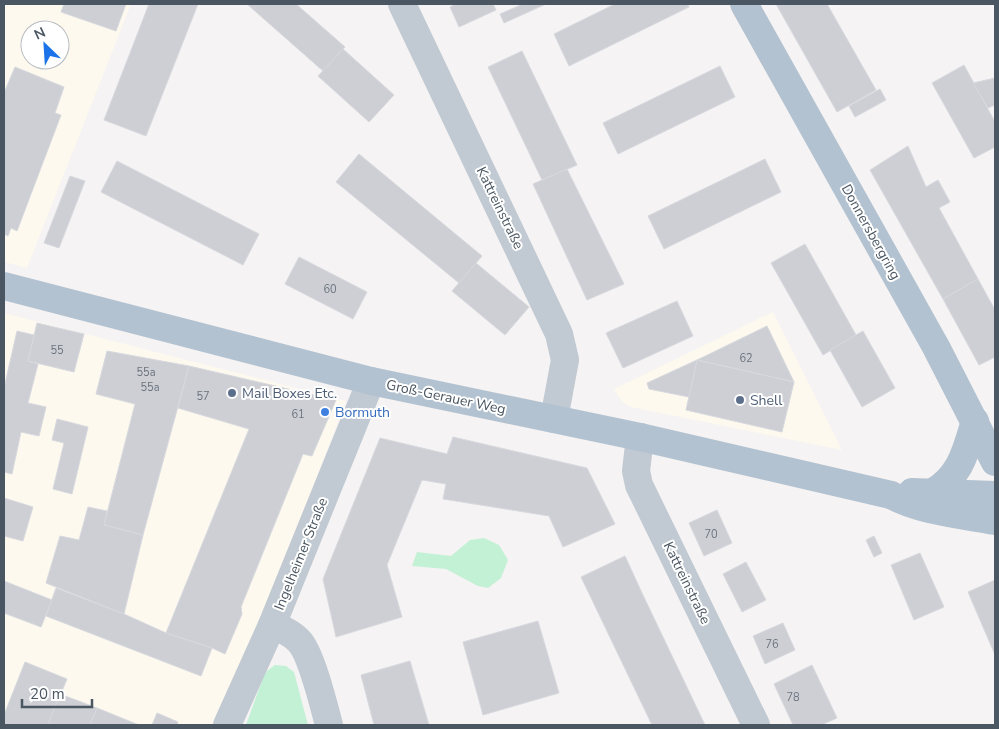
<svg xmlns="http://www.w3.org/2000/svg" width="999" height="729" viewBox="0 0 999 729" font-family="'Nunito Sans',sans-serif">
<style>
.commercial{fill:#fdf9ef;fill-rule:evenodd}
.green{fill:#c3f1d5}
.building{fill:#cdcfd5;stroke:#d7d9de}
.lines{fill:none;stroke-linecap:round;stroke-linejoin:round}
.minor{stroke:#c1cad2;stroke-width:28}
.major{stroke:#b3c2d1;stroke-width:28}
.service-dot{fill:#5c6f8a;stroke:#fff;stroke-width:2}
.shop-dot{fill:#3f7fe0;stroke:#fff;stroke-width:2}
.labels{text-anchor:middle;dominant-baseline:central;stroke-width:4;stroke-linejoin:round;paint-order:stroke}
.number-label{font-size:11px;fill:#6b747e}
.street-label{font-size:14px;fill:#4a5661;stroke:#fff}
.service-label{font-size:14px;fill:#4e5e75;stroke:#fff;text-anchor:start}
.shop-label{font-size:14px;fill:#366cbe;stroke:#fff;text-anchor:start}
</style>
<rect width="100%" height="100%" fill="#f5f3f3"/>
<g class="commercial">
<path d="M4,4H131L27,268L4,262ZM30,30H60V60H30Z"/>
<path d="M773,312L842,450L631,407L623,402L618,396L614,389Z"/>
<path d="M4,313L346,401L260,624L227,725H4Z"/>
</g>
<g class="green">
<path d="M484,538L499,545L508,560L501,578L488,588L478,586L446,569L412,566L417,552L451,556L470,540Z"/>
<path d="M275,665L286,666L294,672L308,725H246L264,675L267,671Z"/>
</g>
<g class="building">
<path d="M64,4H126L116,31L61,12Z"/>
<path d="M149,4H198L146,136L104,120Z"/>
<path d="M247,4H296L345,47L323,71Z"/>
<path d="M456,4H493L496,10L459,27L450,7Z"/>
<path d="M523,4H546L504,23L500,14Z"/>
<path d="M615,4H688L689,7L569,66L554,34Z"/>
<path d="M776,4H827L876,90L837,112Z"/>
<path d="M343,49L394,95L369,122L318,76Z"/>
<path d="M522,51L577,165L542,180L488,67Z"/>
<path d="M964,65L995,122V147L974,158L932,83Z"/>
<path d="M720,66L735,97L618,154L603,123Z"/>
<path d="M15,67L64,87L55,113L61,115L17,231L11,228L8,236L4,234V93Z"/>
<path d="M995,78V105L988,108L973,83Z"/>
<path d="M880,89L886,100L855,117L849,106Z"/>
<path d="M908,146L926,187L938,180L950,202L939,208L978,279L943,299L870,170Z"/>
<path d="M359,154L482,256L459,283L336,182Z"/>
<path d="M765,159L781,192L664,249L648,216Z"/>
<path d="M117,161L259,234L243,265L101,192Z"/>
<path d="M567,169L624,284L587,300L533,184Z"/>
<path d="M70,176L85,181L59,248L44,243Z"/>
<path d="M805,244L856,335L823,355L771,263Z"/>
<path d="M299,257L367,292L353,319L285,284Z"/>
<path d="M476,263L529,307L505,335L452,291Z"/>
<path d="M978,279L995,310V357L979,365L943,299Z"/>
<path d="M677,301L693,336L623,368L606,333Z"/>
<path d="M37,323L84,334L74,372L28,361Z"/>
<path d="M767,326L794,382L697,360Z"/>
<path d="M17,331L34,335L28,361L38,364L28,403L46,407L39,436L21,432L12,474L4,472V388Z"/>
<path d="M863,331L895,388L862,407L830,350Z"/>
<path d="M107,351L189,366L143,535L104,525L135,404L96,394Z"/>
<path d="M697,360L794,382L782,432L686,410Z"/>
<path d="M697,360L689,397L649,389L647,383Z"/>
<path d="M189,366L336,400L312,456L303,454L241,607L242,614L225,654L212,648L166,633L249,429L178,408Z"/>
<path d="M57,419L88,427L72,494L53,489L64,443L52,440Z"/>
<path d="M453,437L587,468L615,524L563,547L549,516L443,499L446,484L422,480L387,565L402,617L336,637L323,579L380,438L447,454Z"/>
<path d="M4,498L33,507L23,541L4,536Z"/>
<path d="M88,507L107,511L104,525L143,535L124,614L46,583L60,536L79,540Z"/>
<path d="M717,510L732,543L704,556L689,523Z"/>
<path d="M874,536L882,553L874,557L866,540Z"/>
<path d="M920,553L944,607L914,620L891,565Z"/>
<path d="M625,556L642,593L705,725H652L581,577Z"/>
<path d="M746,562L766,600L742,612L723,574Z"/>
<path d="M995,580V655L968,592Z"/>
<path d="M4,581L52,600L41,627L4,613Z"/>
<path d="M56,588L124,614L166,633L212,648L201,676L46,616Z"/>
<path d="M538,621L559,693L483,715L463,642Z"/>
<path d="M783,623L795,650L765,664L753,636Z"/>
<path d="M410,661L429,725H374L361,675Z"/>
<path d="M25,662L67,679L48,725H4V715Z"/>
<path d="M812,665L837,718L821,725H793L774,684Z"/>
<path d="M60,694L97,708L90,725H48Z"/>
<path d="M97,708L139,725H90Z"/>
<path d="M157,713L178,722L177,725H152Z"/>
</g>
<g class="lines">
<g class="minor">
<path d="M402,4L559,334L565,360L554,419"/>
<path d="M640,437L636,471L639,485L756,725"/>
<path d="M272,625C282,629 292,633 299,641C311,653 324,706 329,725"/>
<path d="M227,725L272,625L371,381"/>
</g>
<g class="major">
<path d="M744,4L936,347L995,462"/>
<path d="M4,286L371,381L640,437L891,495C919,511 963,515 995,521"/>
<path d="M912,492L995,495"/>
<path d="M933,492C961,476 966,450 975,421"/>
</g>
</g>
<g class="service-dot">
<circle cx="232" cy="393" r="5"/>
<circle cx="740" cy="400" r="5"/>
</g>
<circle class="shop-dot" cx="325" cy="412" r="5"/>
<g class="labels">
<g class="number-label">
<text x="330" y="289">60</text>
<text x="57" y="350">55</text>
<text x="746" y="358">62</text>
<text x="146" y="372">55a</text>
<text x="150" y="387">55a</text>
<text x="203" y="396">57</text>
<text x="298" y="414">61</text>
<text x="711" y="534">70</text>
<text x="772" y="644">76</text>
<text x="793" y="697">78</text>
</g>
<g class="street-label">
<text transform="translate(500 208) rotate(64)">Kattreinstraße</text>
<text transform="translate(871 232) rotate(61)">Donnersbergring</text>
<text transform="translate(446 397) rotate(12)">Groß-Gerauer Weg</text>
<text transform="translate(301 554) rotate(-68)">Ingelheimer Straße</text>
<text transform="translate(687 583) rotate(64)">Kattreinstraße</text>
</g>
<g class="service-label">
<text x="242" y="393">Mail Boxes Etc.</text>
<text x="750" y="400">Shell</text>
</g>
<g class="shop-label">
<text x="335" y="412">Bormuth</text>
</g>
</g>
<rect width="999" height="729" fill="none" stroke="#4a5661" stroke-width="10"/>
<g transform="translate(45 45) rotate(335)"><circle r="24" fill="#ffffff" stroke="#b7bbc0"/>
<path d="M0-4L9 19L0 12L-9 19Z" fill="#1a73e8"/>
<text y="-8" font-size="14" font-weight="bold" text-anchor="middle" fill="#4a5661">N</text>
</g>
<path d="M22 699v8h70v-8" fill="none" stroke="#4a5661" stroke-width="2.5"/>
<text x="30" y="699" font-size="15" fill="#4a5661" stroke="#ffffff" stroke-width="4" paint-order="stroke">20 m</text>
</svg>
